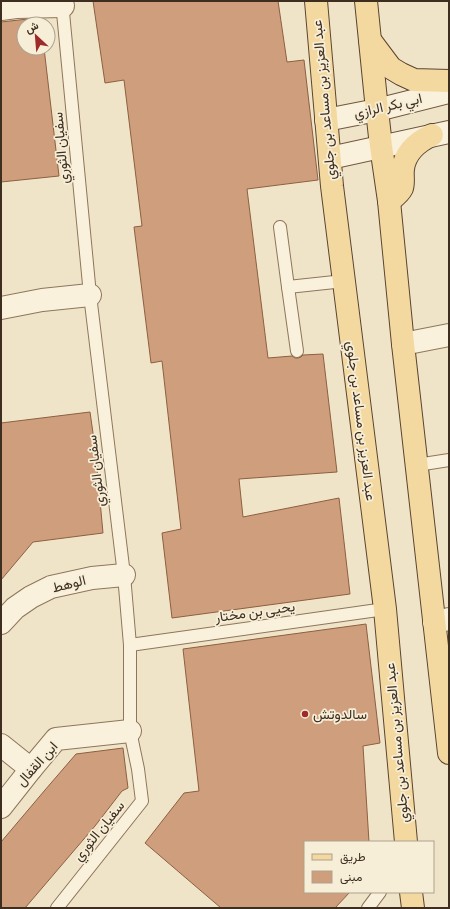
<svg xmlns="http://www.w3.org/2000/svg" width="450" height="909" viewBox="0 0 450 909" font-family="Bitter,Vazirmatn,serif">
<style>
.building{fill:#cf9f7d;stroke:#8d5f41}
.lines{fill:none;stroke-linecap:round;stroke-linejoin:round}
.lane-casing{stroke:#8d765c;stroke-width:14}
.street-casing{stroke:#8d765c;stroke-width:24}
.secondary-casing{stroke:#6f573f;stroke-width:24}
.primary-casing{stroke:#5b4430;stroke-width:24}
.lane{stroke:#faf1dc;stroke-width:12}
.street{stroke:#faf1dc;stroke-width:22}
.secondary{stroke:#faf1dc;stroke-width:22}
.primary{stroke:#f3d9a0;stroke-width:22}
.poi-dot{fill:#9e2a2b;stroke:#f7eed8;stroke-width:1.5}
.labels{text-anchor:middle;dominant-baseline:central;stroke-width:3.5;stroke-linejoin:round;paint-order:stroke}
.street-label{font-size:14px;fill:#3d2e20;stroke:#f7eed8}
.poi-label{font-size:14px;fill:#3d2e20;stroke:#f7eed8;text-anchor:start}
</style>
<rect width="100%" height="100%" fill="#f0e4c8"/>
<g class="building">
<path d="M93,1H278L287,62L304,60L318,180L247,189L268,358L292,356L295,358H298L301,357L303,355L323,354L337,472L239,479L243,517L339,498L350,594L172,618L162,533L181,529L162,361L151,363L134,227L142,226L124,80L105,83Z"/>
<path d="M28,19H41L42,24H24V48H44L59,176L1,182V22Z"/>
<path d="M90,412L98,468H97L103,533L33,542L1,580V423Z"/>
<path d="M366,624L380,743L363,746L369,842H305V892H350L335,908H221L145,843L184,793L199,791L183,649Z"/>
<path d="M123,748L128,788L122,791L95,826L25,908H1V842L45,790L76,754Z"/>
</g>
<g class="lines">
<defs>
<g id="lane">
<path d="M280,227L288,287L344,281"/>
<path d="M288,287L297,351"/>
<path d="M417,465L449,460"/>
<path d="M130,645L385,609"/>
<path d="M57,908L142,801L138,769L130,731V645L124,575L90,295L62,2"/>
<path d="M368,908L380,892"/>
</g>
<g id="street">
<path d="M1,9L16,7L63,6"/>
<path d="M1,308L42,300L90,295"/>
<path d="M403,344L449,335"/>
<path d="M434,622L449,619"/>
<path d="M1,623L15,608L31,597L51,587L92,578L124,575"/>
<path d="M1,745L31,769"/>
<path d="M1,807L31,769L56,739L130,731"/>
</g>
<g id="secondary">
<path d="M326,120L377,110L449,92"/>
<path d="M330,158L449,132"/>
</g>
<g id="primary">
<path d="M316,1L332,186L385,609L406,842"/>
<path d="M366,1L377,110L381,146L389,201L403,344L449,753"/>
<path d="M370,40L391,68L401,74L414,80L449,81"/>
<path d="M389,201C394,197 399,194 402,188C404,182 402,175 403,169C405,152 417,142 432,135"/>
<path d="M411,892L413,908"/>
</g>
</defs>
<use href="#lane" class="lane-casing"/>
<use href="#street" class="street-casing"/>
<use href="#secondary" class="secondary-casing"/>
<use href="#primary" class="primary-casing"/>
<use href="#lane" class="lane"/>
<use href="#street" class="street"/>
<use href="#secondary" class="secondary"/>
<use href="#primary" class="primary"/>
</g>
<circle class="poi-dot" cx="305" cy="714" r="4"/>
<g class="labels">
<g class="street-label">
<text transform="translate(324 100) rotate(-95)">عبد العزيز بن مساعد بن جلوي</text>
<text transform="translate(388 106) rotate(-13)">ابي بكر الرازي</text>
<text transform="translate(61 148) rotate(-95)">سفيان الثوري</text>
<text transform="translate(361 421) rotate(83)">عبد العزيز بن مساعد بن جلوي</text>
<text transform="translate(96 471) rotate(-97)">سفيان الثوري</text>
<text transform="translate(69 584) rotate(-14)">الوهط</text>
<text transform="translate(255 612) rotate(-8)">يحيى بن مختار</text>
<text transform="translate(397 743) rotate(-95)">عبد العزيز بن مساعد بن جلوي</text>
<text transform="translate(37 764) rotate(-48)">ابن القفال</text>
<text transform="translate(99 831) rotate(-51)">سفيان الثوري</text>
</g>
<g class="poi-label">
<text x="313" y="714">سالدوتش</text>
</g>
</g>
<rect width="450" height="909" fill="none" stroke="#3d2e20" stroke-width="4"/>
<rect x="304" y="841" width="130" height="52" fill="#f7eed8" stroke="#ada18e"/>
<rect x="312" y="854" width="20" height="6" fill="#f3d9a0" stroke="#ada18e"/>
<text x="340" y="861" font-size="12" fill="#3d2e20">طريق</text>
<rect x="312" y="871" width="20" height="12" fill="#cf9f7d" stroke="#ada18e"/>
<text x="340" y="881" font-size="12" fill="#3d2e20">مبنى</text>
<g transform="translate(36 36) rotate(334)"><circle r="19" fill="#f7eed8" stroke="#ada18e"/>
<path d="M0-3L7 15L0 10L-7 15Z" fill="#9e2a2b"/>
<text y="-6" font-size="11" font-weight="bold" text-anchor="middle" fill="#3d2e20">ش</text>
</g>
</svg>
